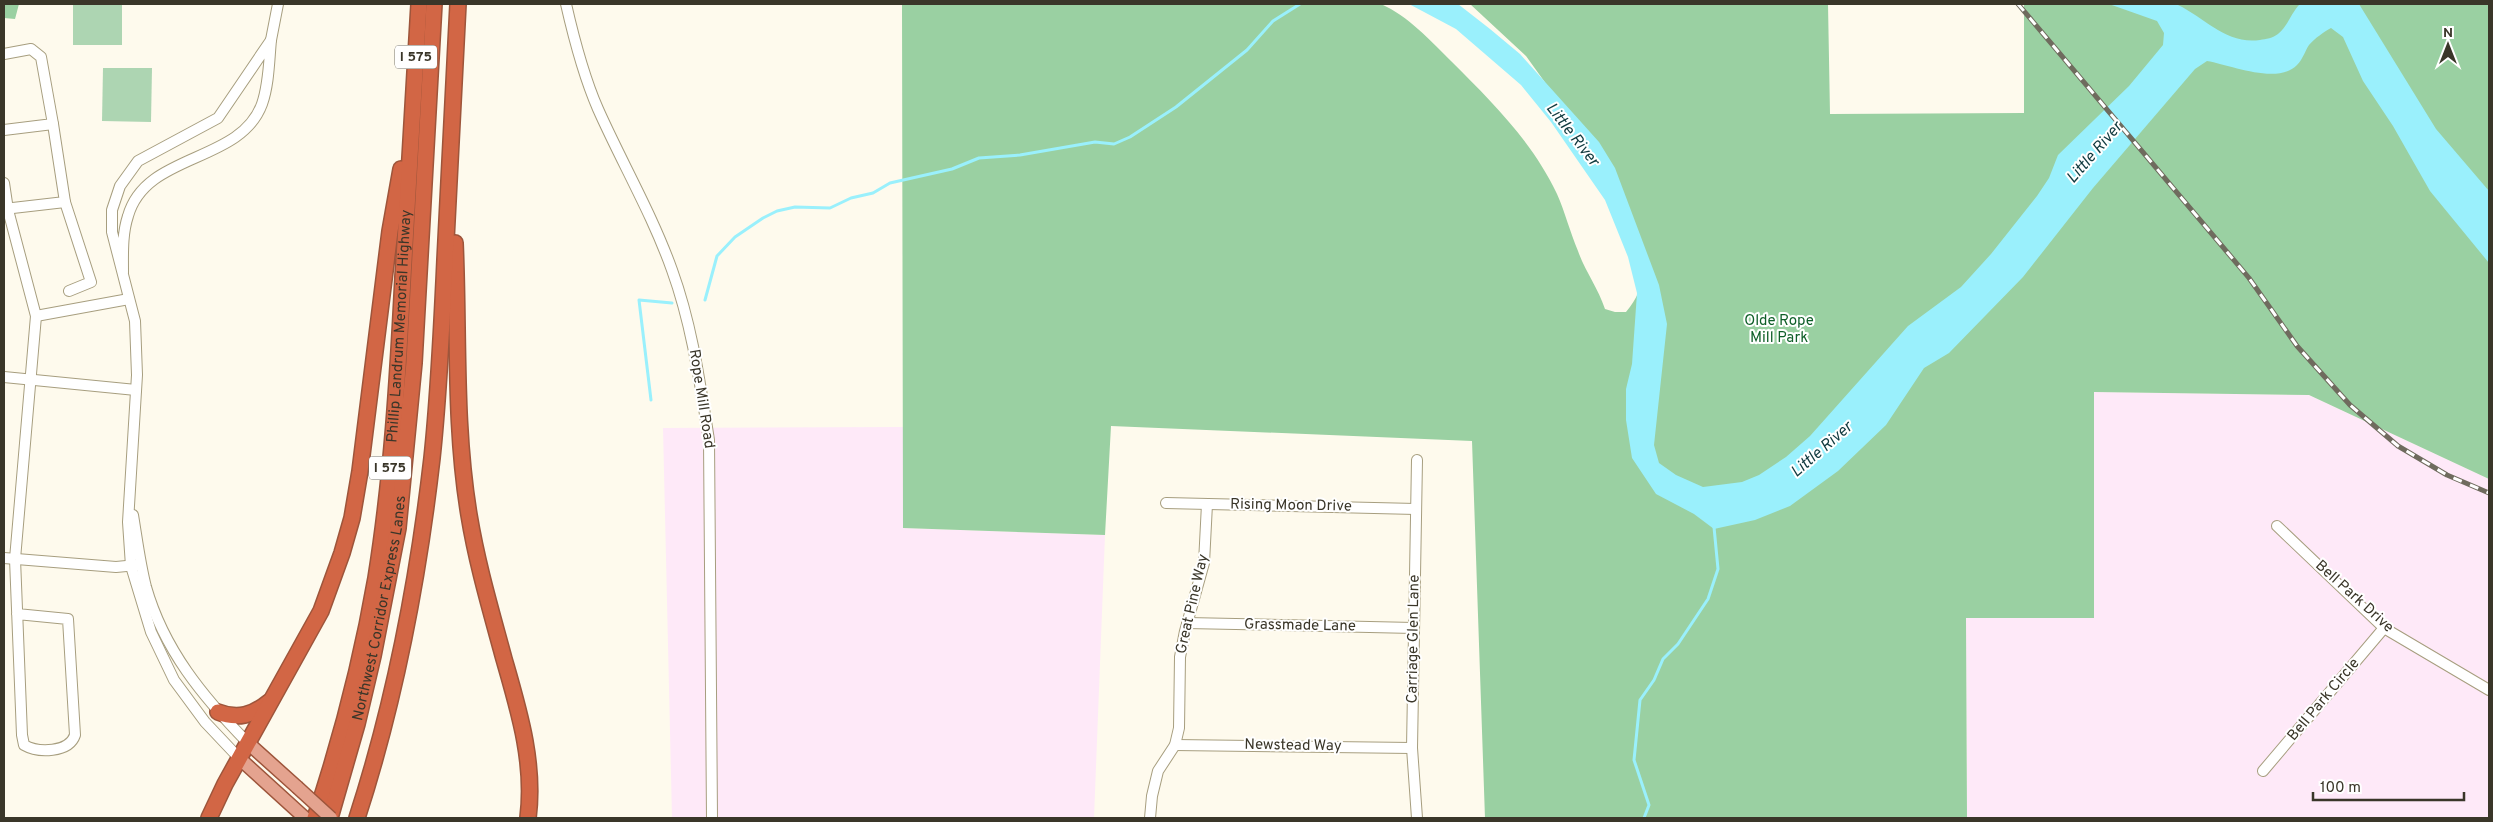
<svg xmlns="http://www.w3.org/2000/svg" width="2493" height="822" viewBox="0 0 2493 822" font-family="Overpass,sans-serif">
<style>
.industrial{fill:#fee9f8}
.green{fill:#add5b2}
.forest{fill:#9ad0a2}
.water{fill:#9af0fc}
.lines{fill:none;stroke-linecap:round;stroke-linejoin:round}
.stream{stroke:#9af0fc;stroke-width:3}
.minor-casing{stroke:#a79e7f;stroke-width:12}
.major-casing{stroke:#9d553b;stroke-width:15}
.highway-casing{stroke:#9d553b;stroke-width:18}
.minor{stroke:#fff;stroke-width:10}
.major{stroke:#e4a38f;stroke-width:12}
.highway{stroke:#d26645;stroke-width:15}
.rail-casing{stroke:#6f6b5e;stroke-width:5}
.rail{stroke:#fff;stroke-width:3;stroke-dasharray:9;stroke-linecap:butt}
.major-bridge-casing{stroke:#9d553b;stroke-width:15;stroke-linecap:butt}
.major-bridge{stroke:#e4a38f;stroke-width:12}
.labels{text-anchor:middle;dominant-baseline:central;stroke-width:4;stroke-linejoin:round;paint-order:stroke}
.shield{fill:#fff;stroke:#757269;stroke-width:1}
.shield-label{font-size:14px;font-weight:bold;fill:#3a3629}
.park-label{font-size:15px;fill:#0e5f28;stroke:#fff}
.street-label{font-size:15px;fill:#3a3629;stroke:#fff}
.water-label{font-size:16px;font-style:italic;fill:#103a3f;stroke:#fff}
</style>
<rect width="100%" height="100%" fill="#fefaed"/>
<g class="industrial">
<path d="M2093,392L2309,395L2489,479V818H1967L1966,618Z"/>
<path d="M903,427V528L1105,535L1094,818H672L663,428Z"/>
</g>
<g class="green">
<rect x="73" y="4" width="49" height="41"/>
<path d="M103,68H152L151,122L102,121Z"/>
</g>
<g class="forest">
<path d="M4,4H19L15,19L4,18Z"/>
<path d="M902,4H1381C1408,16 1430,40 1451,61C1491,101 1532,141 1557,194C1565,212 1570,232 1578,251C1585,271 1598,288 1605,309L1615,312H1626C1643,292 1643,279 1639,254L1544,81L1526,56L1470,4H1828L1830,114L2024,113V4H2489V479L2309,395L2094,392V618H1966L1967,818H1485L1472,441L1111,426L1105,535L903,528Z"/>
</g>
<path class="water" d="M1409,4H1458L1490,29L1520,54L1599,142L1615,168L1659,285L1667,324L1654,445L1659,463L1676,475L1703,487L1742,482L1759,475L1786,457L1810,436L1908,326L1961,287L1991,254L2037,196L2049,178L2058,155L2129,86L2163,45L2164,33L2157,21L2109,4C2121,4 2169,1 2178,5C2205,18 2227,45 2260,40C2266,39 2273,38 2278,34C2288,26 2291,13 2300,4H2359L2436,129L2489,191V263L2430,191L2393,126L2363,81L2343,37L2331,28C2324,32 2315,38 2309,45C2305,51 2303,59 2297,65C2277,85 2231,65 2207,61L2195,69L2093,188L2023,277L1949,353L1924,368L1886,425L1838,471L1790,506L1755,520L1714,529L1694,514L1656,494L1632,458L1626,420V389L1632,364L1637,293L1628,257L1605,200L1551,122L1521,85L1456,29Z"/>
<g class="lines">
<g class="stream">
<path d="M705,300L717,256L735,237L763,218L777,211L795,207L830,208L851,198L873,193L890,183L952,169L979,158L1020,155L1095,142L1114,144L1130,137L1176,107L1247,50L1273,21L1300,4"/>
<path d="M651,400L639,300L672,303"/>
<path d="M1644,818L1649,805L1634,760L1640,700L1654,680L1663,659L1678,644L1708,599L1718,569L1714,527"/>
</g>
<defs>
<g id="minor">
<path d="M566,4C574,39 583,75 598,109C622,163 652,214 672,270C692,325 700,383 709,440L712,818"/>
<path d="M271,40L278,4"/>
<path d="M4,54L31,49L41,57L53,124L4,130"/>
<path d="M4,183L8,210L36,316L15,559L22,735L24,745C38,753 69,753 75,735L68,619L17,614"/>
<path d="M65,202L91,282L69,291"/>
<path d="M4,209L65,202L53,124"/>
<path d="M123,273C123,254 122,234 128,216C146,152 240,164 262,104C269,84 269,61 271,40L218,118L138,161L120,186L112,210V232L135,321L137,375L128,522L131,566L151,632L174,680L205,722L239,758"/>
<path d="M36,316L129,299"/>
<path d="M4,377L136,390"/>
<path d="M1166,503L1416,509"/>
<path d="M133,515C137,539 140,564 146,587C164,650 203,697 248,743"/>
<path d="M2277,526L2384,628L2489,690"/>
<path d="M4,558L116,567L137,565"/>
<path d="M1187,623L1414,628"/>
<path d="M1175,745L1412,748"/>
<path d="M2263,771L2384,628"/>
<path d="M1150,818L1152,796L1158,771L1175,745L1179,728L1180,657L1185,631L1204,563L1207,504"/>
<path d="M1417,818L1412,748L1417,460"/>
</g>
<g id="major">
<path d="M248,743L297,787"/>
<path d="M239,758L305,818"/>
</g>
<g id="highway">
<path d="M455,243C459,334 454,425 469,515C477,564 491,611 504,659C519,711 535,763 528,818"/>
<path d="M218,712C238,720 253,715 269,702"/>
<path d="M209,818L225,784L321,611L342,553L352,518L360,471L390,231L401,169"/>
<path id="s1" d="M315,818C341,740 362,659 376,578C392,478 398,377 403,277C408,186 413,95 419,4"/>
<path id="s2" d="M330,818L357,724L373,656L398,528L414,363L434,4"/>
<path d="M357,818C395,701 418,580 432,458C439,393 442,326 445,260C449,175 454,89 458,4"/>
</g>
</defs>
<use href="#minor" class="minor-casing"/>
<use href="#major" class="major-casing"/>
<use href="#highway" class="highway-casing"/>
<use href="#minor" class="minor"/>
<use href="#major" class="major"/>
<use href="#highway" class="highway"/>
<defs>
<path id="rail" d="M2018,4L2249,278L2297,346L2350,405L2398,446L2447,475L2489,493"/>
</defs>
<use href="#rail" class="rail-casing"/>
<use href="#rail" class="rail"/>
<defs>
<path id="major-bridge" d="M297,787L331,818"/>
</defs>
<use href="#major-bridge" class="major-bridge-casing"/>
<use href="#major-bridge" class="major-bridge"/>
</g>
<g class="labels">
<g class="shield">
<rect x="395" y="45.5" width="42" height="23" rx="4"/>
<rect x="369" y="456.5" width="42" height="23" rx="4"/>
</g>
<g class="shield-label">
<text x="416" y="57">I 575</text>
<text x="390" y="468">I 575</text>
</g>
<g class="park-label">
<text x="1779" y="321">Olde Rope<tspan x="1779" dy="17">Mill Park</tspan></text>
</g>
<g class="street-label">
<text stroke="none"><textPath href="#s1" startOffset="501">Phillip Landrum Memorial Highway</textPath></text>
<text transform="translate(701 399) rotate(81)">Rope Mill Road</text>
<text transform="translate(1291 506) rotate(1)">Rising Moon Drive</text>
<text transform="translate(2354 597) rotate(42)">Bell Park Drive</text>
<text transform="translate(1193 604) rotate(-77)">Great Pine Way</text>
<text stroke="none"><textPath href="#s2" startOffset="216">Northwest Corridor Express Lanes</textPath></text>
<text transform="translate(1300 626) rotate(1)">Grassmade Lane</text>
<text transform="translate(1414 639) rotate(-89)">Carriage Glen Lane</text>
<text transform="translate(2324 700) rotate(-50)">Bell Park Circle</text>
<text transform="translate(1293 746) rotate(1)">Newstead Way</text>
</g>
<g class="water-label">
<text transform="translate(1572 135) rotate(52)">Little River</text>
<text transform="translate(2095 153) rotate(-49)">Little River</text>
<text transform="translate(1822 450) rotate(-41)">Little River</text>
</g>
</g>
<rect width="2493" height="822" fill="none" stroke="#3a3629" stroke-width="10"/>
<g transform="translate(2448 45)" stroke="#ffffff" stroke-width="4" paint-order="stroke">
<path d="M0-4L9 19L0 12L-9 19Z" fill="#3a3629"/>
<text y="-8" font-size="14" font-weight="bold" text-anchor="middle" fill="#3a3629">N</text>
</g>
<path d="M2313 792v8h151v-8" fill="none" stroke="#3a3629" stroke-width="2.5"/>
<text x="2320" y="792" font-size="15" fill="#3a3629" stroke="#ffffff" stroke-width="4" paint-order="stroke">100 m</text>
</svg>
